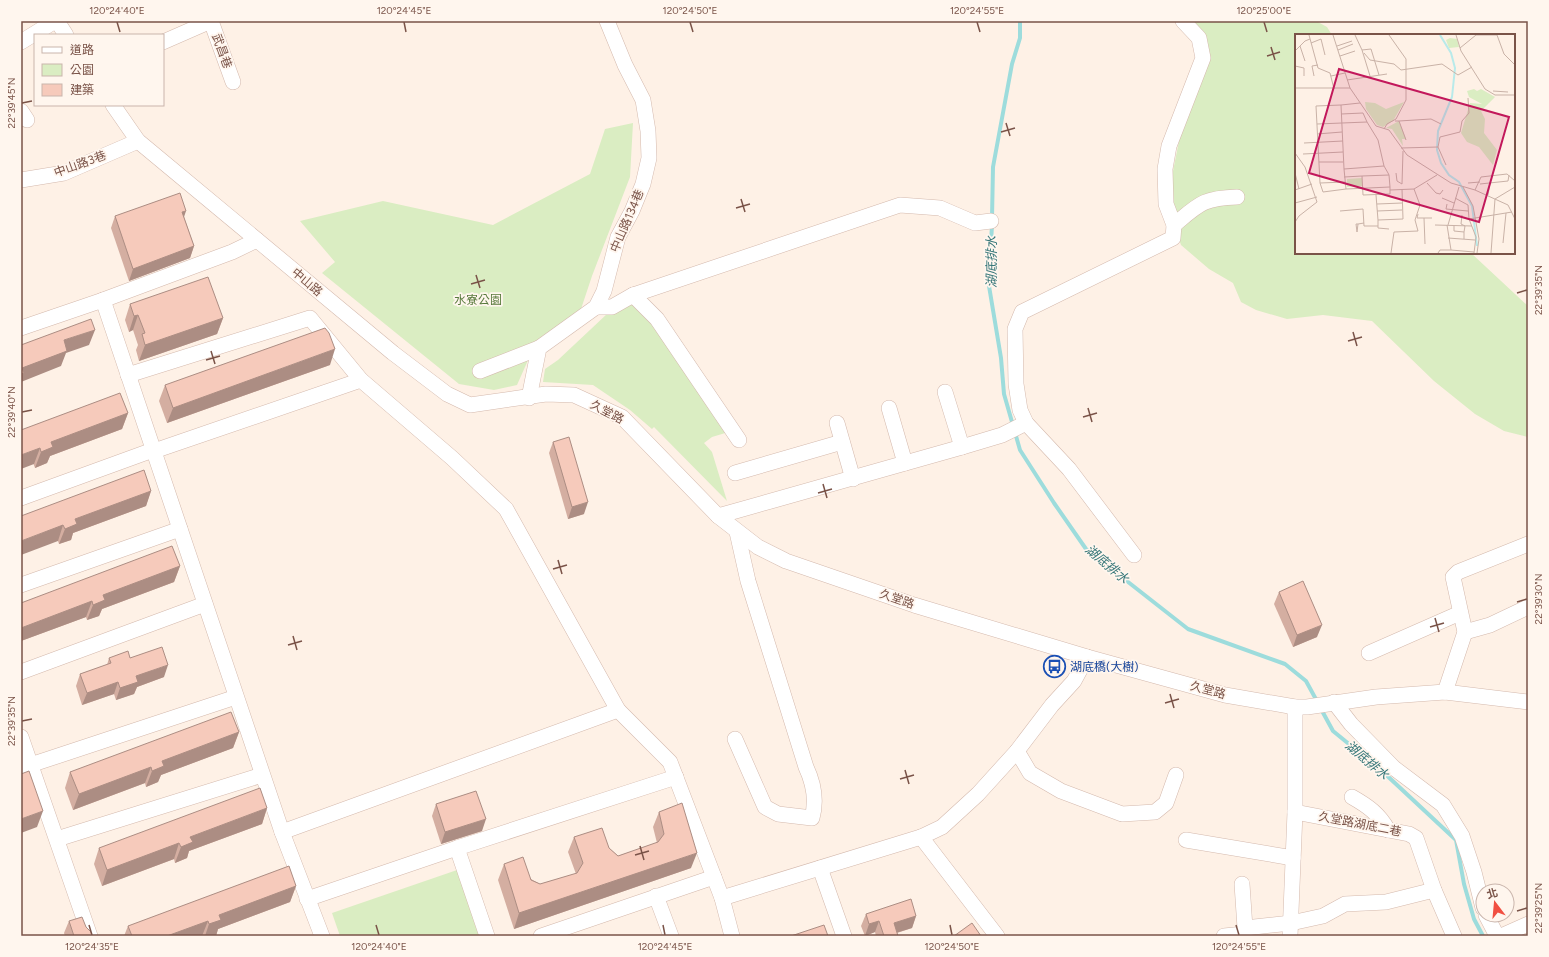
<svg xmlns="http://www.w3.org/2000/svg" width="1549" height="957" viewBox="0 0 1549 957" font-family="Figtree,'Noto Sans TC',sans-serif">
<style>
.green{fill:#daedc2}
.lines{fill:none;stroke-linecap:round;stroke-linejoin:round}
.stream{stroke:#9ddcdc;stroke-width:4}
.minor-casing{stroke:#d4b9ad;stroke-width:16}
.minor{stroke:#fff;stroke-width:15}
.wall{fill:#d4aea1}
.shaded-wall{fill:#ac8d83}
.building{fill:#f6cabb;stroke:#ac8d83}
.ticks{fill:none;stroke:#7a5348;stroke-width:1.5}
.labels{text-anchor:middle;dominant-baseline:central;stroke-width:3.5;stroke-linejoin:round;paint-order:stroke}
.street-label{font-size:12px;fill:#7a5348;stroke:#fff6ee}
.park-label{font-size:12px;fill:#587a3c;stroke:#fff6ee}
.transit-label{font-size:12px;fill:#164399;stroke:#fff6ee;text-anchor:start}
.water-label{font-size:13px;font-style:italic;fill:#377779;stroke:#fff6ee}
.inset-river{fill:none;stroke:#b8eaea;stroke-width:2}
.inset-road{fill:none;stroke:#c9b2a7;stroke-width:1}
.view{fill:#c2185b;fill-opacity:0.15;stroke:#c2185b;stroke-width:2}
.inset-edge{fill:none;stroke:#7a5348;stroke-width:2}
.neatline{fill:none;stroke:#7a5348;stroke-width:1.5}
.ticks-label{font-size:10px;text-anchor:middle;fill:#7a5348}
</style>
<rect width="100%" height="100%" fill="#fef1e6"/>
<g class="green">
<path d="M1189,21H1316L1327,27L1332,35H1296V253H1471L1528,306V437L1504,431L1475,414L1434,381L1372,321L1323,315L1287,319L1256,310L1241,302L1233,283L1209,269L1181,245L1174,224L1171,181L1180,136L1205,45Z"/>
<path d="M633,123L630,177L592,276L579,315L529,358L517,385L494,390L459,384L322,273L335,262L300,221L383,201L493,225L590,174L605,129Z"/>
<path d="M635,299L732,431L712,437L704,443L712,452L727,501L654,427L652,429L630,410L593,385L543,382L545,369L558,360L607,314Z"/>
<path d="M460,869L480,936H340L332,913Z"/>
</g>
<g class="lines">
<g class="stream">
<path d="M992,218L993,167L1012,64L1020,38V21"/>
<path d="M992,224L989,286L1001,358L1004,394L1020,450L1054,503L1086,549L1188,629L1285,664L1306,681L1318,703"/>
<path d="M1321,709L1333,731L1382,771L1456,840L1464,884L1474,919L1483,936"/>
</g>
<defs>
<g id="minor">
<path d="M57,21L66,35"/>
<path d="M211,21L233,82"/>
<path d="M21,42L55,21"/>
<path d="M163,42L211,21"/>
<path d="M113,105L138,141L393,353L447,394L470,405L546,394L574,395L622,417L718,516L758,547L786,561L914,605L1087,657L1225,695L1295,707H1307L1376,697L1445,692L1528,702"/>
<path d="M21,111L27,120"/>
<path d="M21,180L64,173L138,141"/>
<path d="M1174,225C1199,204 1203,198 1237,197"/>
<path d="M633,295L900,205L940,208L975,223L991,221"/>
<path d="M103,300L232,252L257,240"/>
<path d="M596,307H612L633,295L657,319L739,440"/>
<path d="M21,328L103,300L282,832"/>
<path d="M480,371L539,348"/>
<path d="M128,375L310,318L361,380"/>
<path d="M945,392L962,447"/>
<path d="M529,398L539,348L596,307L604,291L618,237L632,211L643,184L649,158L648,131L643,100L625,65L607,21"/>
<path d="M889,408L905,463"/>
<path d="M837,423L853,479"/>
<path d="M154,451L361,380L452,458L506,509L618,710"/>
<path d="M735,473L842,442"/>
<path d="M21,498L153,450"/>
<path d="M718,516L962,447L1002,435L1026,423"/>
<path d="M1134,555L1069,469L1026,423L1020,410L1016,384L1015,329L1022,312L1173,238L1174,225L1166,204L1165,169L1169,146L1203,58L1199,38L1183,21"/>
<path d="M21,585L180,529"/>
<path d="M1465,632L1490,625L1528,607"/>
<path d="M1369,653L1460,613"/>
<path d="M21,672L205,604"/>
<path d="M1445,692L1465,632L1453,577L1458,572L1528,544"/>
<path d="M1334,702L1351,724L1394,768L1443,805L1462,836L1474,872L1483,908"/>
<path d="M21,737L90,936"/>
<path d="M735,739L765,807L778,814L812,818C817,800 814,784 806,767L748,581L737,532"/>
<path d="M1017,751L1030,773L1061,791L1122,814L1155,812L1166,803L1176,775"/>
<path d="M21,768L236,697"/>
<path d="M1352,797C1368,806 1379,814 1388,830"/>
<path d="M1295,812L1409,834L1416,838L1434,890L1454,936"/>
<path d="M57,839L262,775"/>
<path d="M1186,840L1293,858"/>
<path d="M820,868L844,936"/>
<path d="M1242,884L1245,928L1291,923L1323,916L1345,904L1386,902L1434,890"/>
<path d="M656,896L671,936"/>
<path d="M722,898L732,936"/>
<path d="M307,899L457,848"/>
<path d="M1486,915L1497,936"/>
<path d="M322,936L282,832L618,710L670,762L722,898L921,837"/>
<path d="M487,936L457,848L676,777"/>
<path d="M541,936L714,877"/>
<path d="M997,936L921,837L942,827L978,794L1017,751L1052,705L1074,681L1087,657"/>
<path d="M1224,936L1244,934"/>
<path d="M1290,936L1295,812V707"/>
<path d="M1501,936L1528,924"/>
</g>
</defs>
<use href="#minor" class="minor-casing"/>
<use href="#minor" class="minor"/>
</g>
<g class="wall">
<path d="M115,216L184,217L194,246L190,258L129,281L111,228Z"/>
<path d="M130,304L223,318L217,334L139,361L136,350L138,345L133,330L129,332L125,320Z"/>
<path d="M330,365L167,423L159,401L165,385Z"/>
<path d="M128,413L122,429L50,456L47,463L35,468L21,430Z"/>
<path d="M553,442L584,514L568,519L549,453Z"/>
<path d="M151,491L146,506L73,533L71,540L59,544L58,541L21,516Z"/>
<path d="M180,566L174,582L102,609L99,616L87,620L86,617L21,641V603Z"/>
<path d="M1279,592L1317,637L1293,647L1274,604Z"/>
<path d="M109,658H130L164,677L137,687L134,694L116,700L114,694L82,705L76,686L80,674L107,665Z"/>
<path d="M239,732L233,748L161,775L158,782L146,787L145,783L73,810L65,788L70,772Z"/>
<path d="M436,804L482,831L441,844L432,816Z"/>
<path d="M267,808L262,824L189,851L187,858L175,863L174,859L102,886L94,864L99,848Z"/>
<path d="M659,812L691,868L514,929L498,880L504,864L540,884L576,874L568,852L574,837L609,848L618,856L657,843L653,827Z"/>
<path d="M296,886L290,902L218,929L216,936H124L128,926Z"/>
<path d="M866,914L916,916L912,928L897,933L898,936H876L875,932L865,936L861,926Z"/>
<path d="M69,921L86,927L92,936H65L64,933Z"/>
</g>
<g class="shaded-wall">
<path d="M186,211L182,223V212Z"/>
<path d="M194,246L190,258L129,281L133,269Z"/>
<path d="M138,315L133,330L129,332L134,316Z"/>
<path d="M223,318L217,334L139,361L145,345Z"/>
<path d="M95,330L89,345L66,353L61,366L21,382V370L22,368L64,340Z"/>
<path d="M335,349L330,365L167,423L173,408Z"/>
<path d="M128,413L122,429L50,456L47,463L35,468L41,452L51,442Z"/>
<path d="M40,448L34,464L21,469V455Z"/>
<path d="M151,491L146,506L73,533L71,540L59,544L65,529L75,519Z"/>
<path d="M588,502L584,514L568,519L572,507Z"/>
<path d="M63,525L58,541L21,555V541Z"/>
<path d="M180,566L174,582L102,609L99,616L87,620L93,605L103,595Z"/>
<path d="M92,601L86,617L21,641V628Z"/>
<path d="M1322,625L1317,637L1293,647L1297,635Z"/>
<path d="M168,665L164,677L137,687L134,694L116,700L120,688L136,676Z"/>
<path d="M118,682L114,694L82,705L87,693Z"/>
<path d="M239,732L233,748L161,775L158,782L146,787L152,771L162,761Z"/>
<path d="M151,767L145,783L73,810L79,794Z"/>
<path d="M267,808L262,824L189,851L187,858L175,863L181,847L190,837Z"/>
<path d="M43,811L37,827L21,833V819Z"/>
<path d="M486,819L482,831L441,844L445,832Z"/>
<path d="M179,843L174,859L102,886L107,870Z"/>
<path d="M697,853L691,868L514,929L519,913Z"/>
<path d="M296,886L290,902L218,929L216,936H205L209,924L219,915Z"/>
<path d="M916,916L912,928L889,935L894,923Z"/>
<path d="M208,921L202,936H167Z"/>
<path d="M879,921L875,932L865,936L869,924Z"/>
</g>
<g class="building">
<path d="M180,193L186,211L182,212L194,246L133,269L115,216Z"/>
<path d="M208,277L223,318L145,345L142,334L145,333L138,315L134,316L130,304Z"/>
<path d="M91,319L95,330L64,340L67,351L22,368L24,373L21,374V345Z"/>
<path d="M325,328L329,333L335,349L173,408L165,385Z"/>
<path d="M120,393L128,413L51,442L53,447L41,452L40,448L21,455V430Z"/>
<path d="M569,437L588,502L572,507L553,442Z"/>
<path d="M144,470L151,491L75,519L77,524L65,529L63,525L21,541V516Z"/>
<path d="M172,546L180,566L103,595L105,600L93,605L92,601L21,628V603Z"/>
<path d="M1303,581L1322,625L1297,635L1279,592Z"/>
<path d="M162,647L168,665L136,676L138,682L120,688L118,682L87,693L80,674L111,663L109,658L128,651L130,658Z"/>
<path d="M231,712L239,732L162,761L164,766L152,771L151,767L79,794L70,772Z"/>
<path d="M29,771L43,811L21,819V774Z"/>
<path d="M260,788L267,808L190,837L193,842L181,847L179,843L107,870L99,848Z"/>
<path d="M476,791L486,819L445,832L436,804Z"/>
<path d="M682,803L697,853L519,913L504,864L523,857L531,880L540,884L577,873L583,863L574,837L602,828L609,848L618,856L658,842L664,834L659,812Z"/>
<path d="M289,866L296,886L219,915L221,920L209,924L208,921L167,936H132L128,926Z"/>
<path d="M911,899L916,916L894,923L898,936H884L879,921L869,924L866,914Z"/>
<path d="M82,917L86,927L91,932L92,936H74L69,921Z"/>
<path d="M972,923L981,936H954Z"/>
<path d="M824,925L828,936H791Z"/>
</g>
<path class="ticks" d="M117,22L120,32M404,22L406,32M690,22L693,32M977,22L980,32M1264,22L1267,32M1271,47L1275,60M1267,56L1280,52M22,103L32,101M1006,123L1010,136M1001,132L1015,128M741,199L745,212M736,208L750,204M476,275L480,288M471,284L485,280M1517,293L1527,290M1353,332L1357,346M1348,341L1362,337M211,351L215,364M206,360L220,356M1088,408L1092,422M22,412L32,410M1083,417L1097,413M823,484L827,498M818,493L832,489M558,560L562,574M553,569L567,565M1517,602L1527,599M1435,618L1439,632M1430,627L1444,623M293,636L297,650M288,645L302,641M1170,694L1174,708M1165,703L1179,699M22,721L32,719M905,770L909,784M900,779L914,775M640,846L644,860M635,855L649,851M1517,911L1527,908M89,925L92,935M376,925L379,935M663,925L665,935M950,925L952,935M1236,925L1239,935"/>
<defs>
<symbol id="bus-ring" viewBox="-11 -11 22 22"><circle r="9.5" fill="#fff6ee" stroke="#1a4fb4" stroke-width="1.5"/><path d="M-5-6H5V4H4V6H2V4H-2V6H-4V4H-5ZM-3.5-4V0h7V-4ZM-3.5 1.2v1.5H-2V1.2ZM2 1.2v1.5H3.5V1.2Z" fill="#1a4fb4"/></symbol>
</defs>
<g fill-rule="evenodd">
<use href="#bus-ring" x="1042" y="654" width="25" height="25"/>
</g>
<g class="labels">
<g class="street-label">
<text transform="translate(222 51) rotate(70)">武昌巷</text>
<text transform="translate(80 164) rotate(-20)">中山路3巷</text>
<text transform="translate(627 221) rotate(-67)">中山路134巷</text>
<text transform="translate(307 282) rotate(40)">中山路</text>
<text transform="translate(607 412) rotate(28)">久堂路</text>
<text transform="translate(897 599) rotate(19)">久堂路</text>
<text transform="translate(1208 690) rotate(15)">久堂路</text>
<text transform="translate(1360 824) rotate(11)">久堂路湖底二巷</text>
</g>
<g class="park-label">
<text x="478" y="300">水寮公園</text>
</g>
<g class="transit-label">
<text x="1070" y="667">湖底橋(大樹)</text>
</g>
<g class="water-label">
<text transform="translate(991 262) rotate(-90)">湖底排水</text>
<text transform="translate(1107 564) rotate(40)">湖底排水</text>
<text transform="translate(1367 760) rotate(40)">湖底排水</text>
</g>
</g>
<g transform="translate(1295 34)">
<rect width="220" height="220" fill="#fef1e6"/>
<path d="M155,4L162,5L164,13L154,14L151,6ZM179,55L182,57L186,55L200,63L186,77L190,85L189,99L202,116L198,131L184,113L172,108L166,99L175,69L187,70L174,63L172,57ZM70,68L80,69L91,75L109,68L98,87L88,93L82,91L71,75ZM104,87L111,105H107L108,112L97,95L91,94ZM67,144V152L52,153V145Z" fill="#daedc2"/>
<path class="inset-river" d="M145,1L156,19L160,34L157,63L143,97L142,116L146,129L154,141L164,148L177,172L182,212"/>
<path class="inset-road" d="M14,1L23,34L35,39L39,55M38,1L55,54L81,92L94,96L112,121L156,149L180,156L213,171L220,185M60,1L67,16L76,15L84,41M161,1L166,17L190,55L200,61H220M181,1H202M202,1L209,20L220,31M16,9L26,5L30,21M5,12L10,27M42,12L57,7M165,14L181,1M43,16L58,10M67,16L75,42M0,17L10,7L15,5M69,19L75,26L99,30L106,36L147,30L163,41L177,33M45,22L60,17M0,32L9,34V42M19,42L17,32L23,31M36,42L50,39M52,46L92,40M0,54H55M198,57L213,58M46,71L65,69M46,80L68,79L72,88M100,87H104L111,106M104,87L136,85L146,90M47,89L72,88L83,106L89,132M22,90L47,89M89,95L92,90L101,85L111,66V25L94,1M22,100L47,98M9,109L48,107M106,114L143,113M0,119L10,133L22,168L4,182L0,188M8,120L48,118M24,128H48M151,131L143,113L145,103L165,98L167,87L174,79L173,64M49,135L46,71L21,72L25,149L50,148M0,139L4,155M101,139L102,147L107,150L108,117M94,141L67,142L68,161L95,160V156M49,143L67,142M25,149L28,158L51,155M132,149L141,159L145,160L148,156M173,149L185,148M185,150L213,147L214,141M95,153L51,155L49,135L89,132L93,139L94,141L95,153V156L119,155M168,153L178,172L184,205L182,219M0,156L17,150M180,156L186,143L212,140L220,147M81,161L83,186L108,185L107,155M193,161L195,149M147,164L159,169M160,164L173,171L174,185L181,203L179,219M200,165L220,153M0,169L22,163M82,170L107,169M152,170L151,175L173,177M45,177L68,175L69,192H83M82,177L107,176M123,180L122,184H137M167,181L166,190L170,192L169,198M129,184L130,210M174,185L217,178M83,186V194L94,195M63,190L62,198L61,190H63L69,189M140,191L177,192M152,191L156,216L179,218M153,191L164,153M159,191V197L169,198V205M153,204L180,206M208,209L211,179M96,219L99,198L123,197L120,186L125,171L119,155L142,141M143,219L145,216H156M196,219L200,165"/>
<path class="view" d="M44,35L214,83L184,188L14,139Z"/>
<rect width="220" height="220" class="inset-edge"/>
</g>
<rect width="1549" height="957" fill="none" stroke="#fff6ee" stroke-width="44"/>
<rect x="34" y="34" width="130" height="72" fill="#fff6ee" stroke="#cab5ac"/>
<rect x="42" y="47" width="20" height="6" fill="#ffffff" stroke="#cab5ac"/>
<text x="70" y="54" font-size="12" fill="#7a5348">道路</text>
<rect x="42" y="64" width="20" height="12" fill="#daedc2" stroke="#cab5ac"/>
<text x="70" y="74" font-size="12" fill="#7a5348">公園</text>
<rect x="42" y="84" width="20" height="12" fill="#f6cabb" stroke="#cab5ac"/>
<text x="70" y="94" font-size="12" fill="#7a5348">建築</text>
<g transform="translate(1495 903) rotate(344)"><circle r="19" fill="#fff6ee" stroke="#cab5ac"/>
<path d="M0-3L7 15L0 10L-7 15Z" fill="#f14f41"/>
<text y="-6" font-size="11" font-weight="bold" text-anchor="middle" fill="#7a5348">北</text>
</g>
<rect x="22" y="22" width="1505" height="913" class="neatline"/>
<g class="ticks-label">
<text x="117" y="14">120°24'40"E</text>
<text x="404" y="14">120°24'45"E</text>
<text x="690" y="14">120°24'50"E</text>
<text x="977" y="14">120°24'55"E</text>
<text x="1264" y="14">120°25'00"E</text>
<text transform="translate(11 103) rotate(-90)" y="4">22°39'45"N</text>
<text transform="translate(1538 290) rotate(-90)" y="4">22°39'35"N</text>
<text transform="translate(11 412) rotate(-90)" y="4">22°39'40"N</text>
<text transform="translate(1538 599) rotate(-90)" y="4">22°39'30"N</text>
<text transform="translate(11 721) rotate(-90)" y="4">22°39'35"N</text>
<text transform="translate(1538 908) rotate(-90)" y="4">22°39'25"N</text>
<text x="92" y="950">120°24'35"E</text>
<text x="379" y="950">120°24'40"E</text>
<text x="665" y="950">120°24'45"E</text>
<text x="952" y="950">120°24'50"E</text>
<text x="1239" y="950">120°24'55"E</text>
</g>
</svg>
